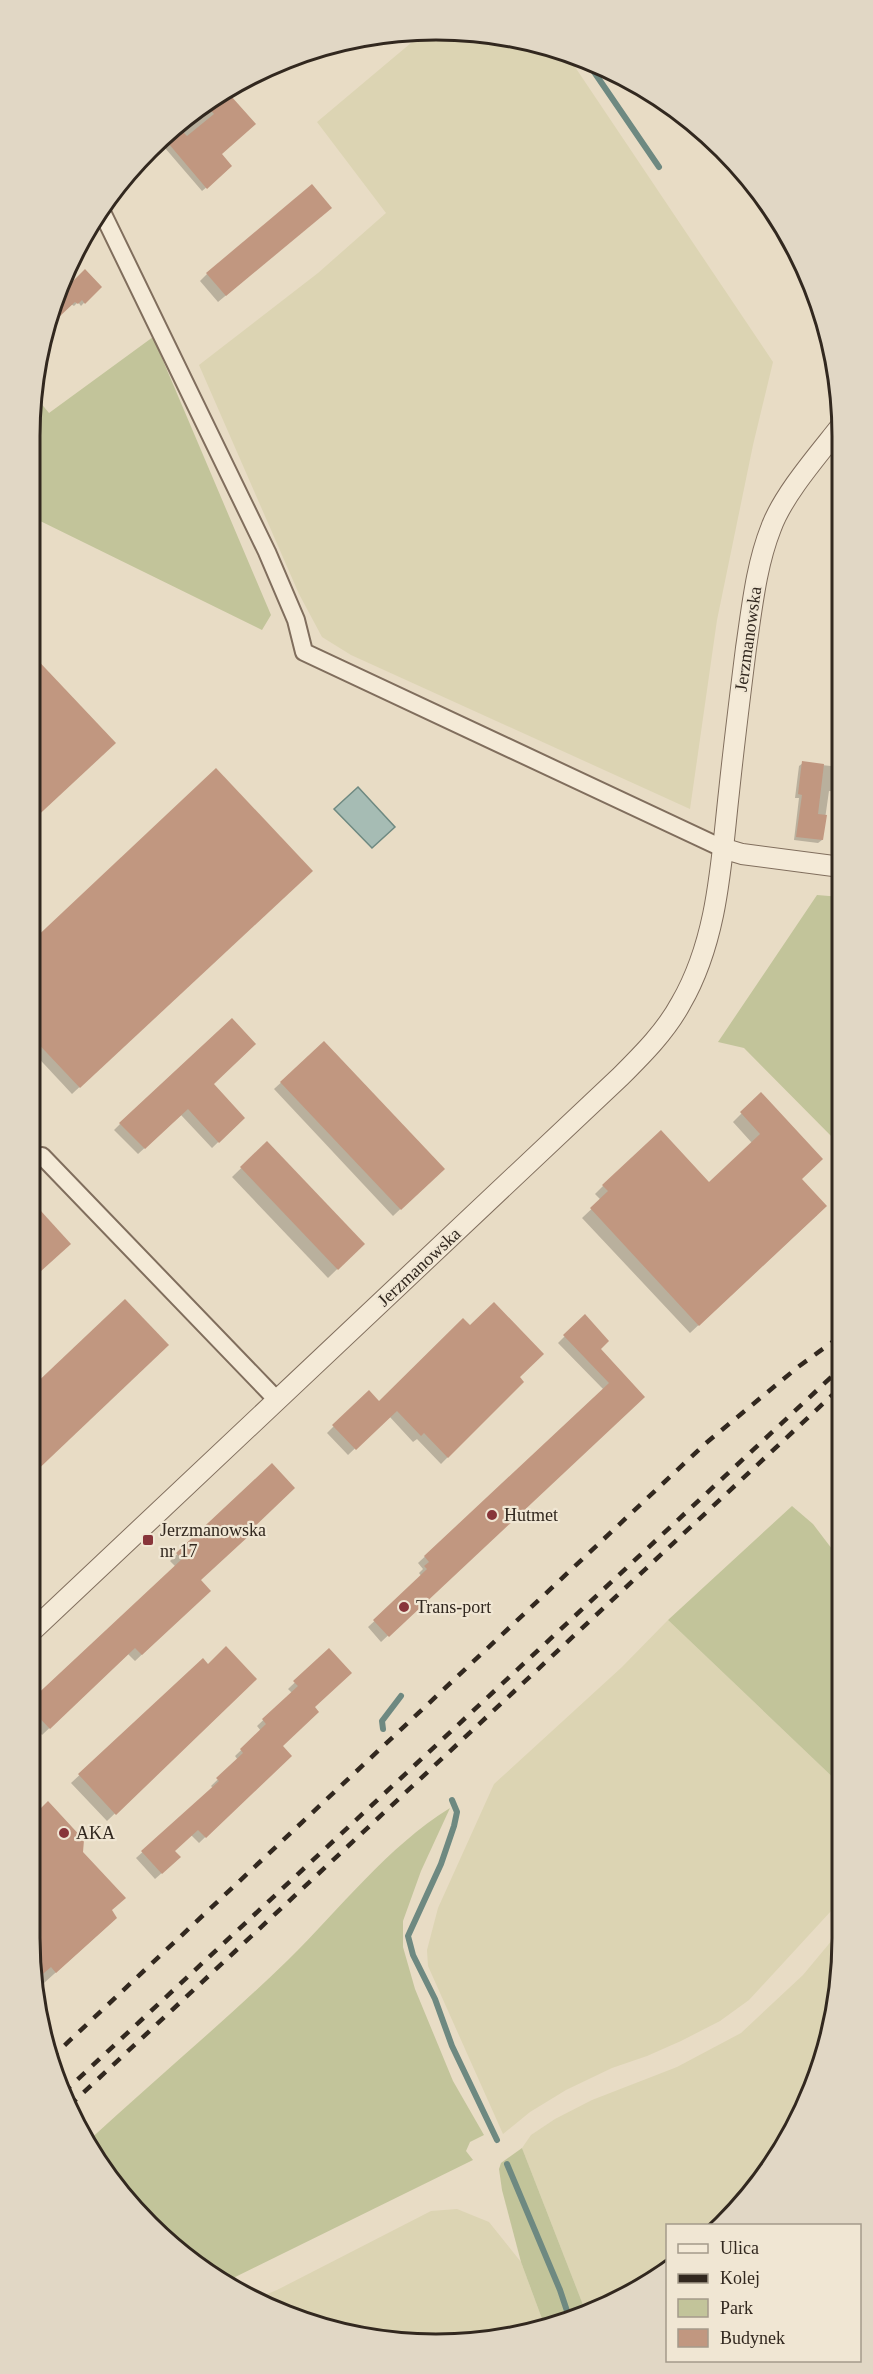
<svg xmlns="http://www.w3.org/2000/svg" width="873" height="2374" viewBox="0 0 873 2374" font-family="'Times New Roman',serif">
<style>
.farmland{fill:#dcd4b3}
.green{fill:#c2c49a}
.water{fill:#a6bcb4;stroke:#6e8981;stroke-width:1.5}
.shadow{fill:#0003}
.lines{fill:none;stroke-linecap:round;stroke-linejoin:round}
.stream{stroke:#6e8981;stroke-width:6}
.building{fill:#c19780}
.minor-casing{stroke:#806e5d;stroke-width:20}
.tertiary-casing{stroke:#806e5d;stroke-width:22}
.minor{stroke:#f4ead7;stroke-width:16}
.tertiary{stroke:#f4ead7;stroke-width:20}
.rail{stroke:#32281f;stroke-width:4.5;stroke-dasharray:10 10;stroke-linecap:butt}
.poi-dot{fill:#88353a;stroke:#f0e6d3;stroke-width:2}
.labels{text-anchor:middle;dominant-baseline:central;stroke-width:4.5;stroke-linejoin:round;paint-order:stroke}
.street-label{font-size:18px;fill:#32281f;stroke:#f0e6d3}
.poi-label{font-size:18px;fill:#32281f;stroke:#f0e6d3;text-anchor:start}
.rim{fill:none;stroke:#32281f;stroke-width:3}
</style>
<rect width="100%" height="100%" fill="#e8dcc5"/>
<g class="farmland">
<path d="M463,31L542,44L567,55L773,362L753,445L717,620L690,809L351,655L322,637L299,594L199,365L318,273L386,213L317,122L424,32Z"/>
<path d="M668,1620L843,1787V1898L749,2000L720,2021L681,2041L647,2056L612,2068L566,2090L530,2112L503,2134L428,1966L427,1950L438,1908L494,1784L622,1667Z"/>
<path d="M843,1927L829,2043L801,2118L759,2185L716,2225L668,2226L667,2271L662,2276L587,2315L522,2148L531,2135L555,2119L592,2100L677,2067L741,2033L803,1975Z"/>
<path d="M457,2209L489,2222L521,2262L545,2327L516,2336L383,2340L306,2323L255,2299L277,2290L431,2211Z"/>
</g>
<g class="green">
<path d="M153,337L271,615L262,630L30,516V437L35,396L49,413Z"/>
<path d="M817,895L841,897V1146L744,1048L718,1042Z"/>
<path d="M792,1506L813,1524L832,1549L842,1556L843,1787L668,1620Z"/>
<path d="M450,1808L421,1871L403,1921V1947L415,1989L453,2081L484,2135L470,2142L466,2151L473,2160L225,2282L131,2205L86,2143C153,2081 223,2023 288,1960C341,1908 387,1847 450,1808Z"/>
<path d="M522,2148L587,2315L545,2327L521,2262L502,2190L499,2169L501,2163Z"/>
</g>
<path class="water" d="M358,787L395,827L372,848L334,809Z"/>
<g class="shadow">
<path d="M206,104L208,107L225,104L220,154L227,170L202,191L165,148L152,160L147,154L169,131Z"/>
<path d="M323,214L218,302L200,281L207,274Z"/>
<path d="M99,287L81,306L78,302L74,306L71,304Z"/>
<path d="M803,763L840,767V792L829,791L822,840L818,843L794,840L799,798H795L799,766Z"/>
<path d="M304,877L72,1094L30,1049V945Z"/>
<path d="M324,1043L443,1169L393,1216L274,1089Z"/>
<path d="M212,1084L243,1118L212,1148L181,1115L138,1154L114,1130L120,1124Z"/>
<path d="M761,1094L817,1215L690,1333L582,1218L601,1200L595,1194L603,1186L709,1184L752,1143L733,1122Z"/>
<path d="M267,1143L363,1244L328,1278L232,1177Z"/>
<path d="M585,1316L599,1349L643,1397L381,1642L368,1627L422,1577L419,1573L423,1569L418,1563L604,1390L558,1343Z"/>
<path d="M518,1377L522,1382L441,1464L417,1439L413,1442L389,1416L348,1455L327,1433L368,1392L379,1404Z"/>
<path d="M272,1465L199,1580L202,1598L135,1661L128,1654L42,1735L30,1722V1703L176,1567L170,1561Z"/>
<path d="M329,1650L313,1707L281,1746L290,1756L199,1843L191,1835L173,1851V1863L155,1879L136,1858L213,1788L211,1786L238,1760L235,1756L261,1731L257,1726L292,1693L288,1689Z"/>
<path d="M203,1660L208,1666L255,1679L107,1821L71,1783Z"/>
<path d="M30,1821L82,1853L110,1911L104,1929L44,1983L39,1976L37,1978L30,1938Z"/>
</g>
<g class="lines">
<g class="stream">
<path d="M590,66L659,167"/>
<path d="M383,1729L382,1721L401,1696"/>
<path d="M452,1800L457,1812L454,1826L441,1864L408,1936L413,1955L435,1999L452,2046L497,2140"/>
<path d="M507,2164L560,2290L570,2320"/>
</g>
</g>
<g class="building">
<path d="M219,95L225,102L231,96L256,124L222,154L232,166L207,189L163,137L176,125L187,136L214,114L207,106Z"/>
<path d="M312,184L332,208L226,296L206,273Z"/>
<path d="M85,269L102,287L85,304L82,300L78,304L75,302L44,331L56,298Z"/>
<path d="M30,652L116,743L30,823Z"/>
<path d="M802,761L824,764L818,814L827,815L823,840L796,837L802,795L798,794Z"/>
<path d="M216,768L313,871L80,1088L30,1035V943Z"/>
<path d="M232,1018L256,1044L214,1084L245,1118L219,1143L188,1109L145,1149L119,1123Z"/>
<path d="M324,1041L445,1169L401,1210L280,1082Z"/>
<path d="M761,1092L823,1159L802,1179L827,1206L699,1326L590,1208L608,1191L602,1185L661,1130L709,1182L760,1134L740,1112Z"/>
<path d="M267,1141L365,1244L338,1270L240,1167Z"/>
<path d="M30,1199L71,1244L30,1281Z"/>
<path d="M125,1299L169,1345L30,1477V1389Z"/>
<path d="M494,1302L544,1354L520,1377L524,1382L448,1458L424,1433L421,1436L397,1411L356,1450L332,1425L369,1390L379,1401L463,1318L470,1325Z"/>
<path d="M585,1314L609,1341L601,1349L645,1397L389,1637L373,1620L427,1569L424,1566L429,1562L424,1556L609,1383L563,1335Z"/>
<path d="M272,1463L295,1488L249,1532L251,1534L201,1580L211,1591L142,1655L135,1648L50,1729L30,1708V1701L182,1559L176,1553Z"/>
<path d="M226,1646L257,1679L116,1815L78,1774L203,1658L208,1664Z"/>
<path d="M329,1648L352,1673L315,1707L319,1712L283,1746L292,1756L206,1838L198,1830L175,1851L181,1857L162,1874L141,1851L219,1781L216,1778L243,1753L240,1749L266,1724L262,1719L298,1686L293,1681Z"/>
<path d="M48,1801L84,1840L83,1852L126,1898L112,1910L117,1918L56,1973L51,1967L37,1979L30,1938V1819Z"/>
</g>
<g class="lines">
<defs>
<g id="minor">
<path d="M101,210L267,552L296,620L304,652L722,848"/>
<path d="M42,1156L277,1400"/>
</g>
<g id="tertiary">
<path d="M722,848L742,854L841,867"/>
<path d="M30,1633L621,1076C643,1054 666,1031 681,1003C718,939 721,863 729,792C734,744 740,696 746,648C752,608 756,566 771,528C783,495 818,455 840,427"/>
</g>
</defs>
<use href="#minor" class="minor-casing"/>
<use href="#tertiary" class="tertiary-casing"/>
<use href="#minor" class="minor"/>
<use href="#tertiary" class="tertiary"/>
<g class="rail">
<path d="M50,2059L706,1443L798,1367L842,1335"/>
<path d="M63,2093L842,1367"/>
<path d="M69,2106L842,1386"/>
</g>
</g>
<g class="poi-dot">
<circle cx="492" cy="1515" r="6"/>
<rect x="142" y="1534" width="12" height="12" rx="3"/>
<circle cx="404" cy="1607" r="6"/>
<circle cx="64" cy="1833" r="6"/>
</g>
<g class="labels">
<g class="street-label">
<text transform="translate(748 639) rotate(-82)">Jerzmanowska</text>
<text transform="translate(419 1267) rotate(-43)">Jerzmanowska</text>
</g>
<g class="poi-label">
<text x="504" y="1515">Hutmet</text>
<text x="160" y="1530">Jerzmanowska<tspan x="160" dy="21">nr 17</tspan></text>
<text x="416" y="1607">Trans-port</text>
<text x="76" y="1833">AKA</text>
</g>
</g>
<path d="M0 0H873V2374H0ZM436 40H436A396 396 0 0 1 832 436V1938A396 396 0 0 1 436 2334H436A396 396 0 0 1 40 1938V436A396 396 0 0 1 436 40Z" fill="#e1d7c5" fill-rule="evenodd"/>
<path class="rim" d="M436 40H436A396 396 0 0 1 832 436V1938A396 396 0 0 1 436 2334H436A396 396 0 0 1 40 1938V436A396 396 0 0 1 436 40Z"/>
<rect x="666" y="2224" width="195" height="138" fill="#f0e6d3" stroke="#a49a8b" stroke-width="1.5"/>
<rect x="678" y="2244" width="30" height="9" fill="#f4ead7" stroke="#a49a8b" stroke-width="1.5"/>
<text x="720" y="2254" font-size="18" fill="#32281f">Ulica</text>
<rect x="678" y="2274" width="30" height="9" fill="#32281f" stroke="#a49a8b" stroke-width="1.5"/>
<text x="720" y="2284" font-size="18" fill="#32281f">Kolej</text>
<rect x="678" y="2299" width="30" height="18" fill="#c2c49a" stroke="#a49a8b" stroke-width="1.5"/>
<text x="720" y="2314" font-size="18" fill="#32281f">Park</text>
<rect x="678" y="2329" width="30" height="18" fill="#c19780" stroke="#a49a8b" stroke-width="1.5"/>
<text x="720" y="2344" font-size="18" fill="#32281f">Budynek</text>
</svg>
